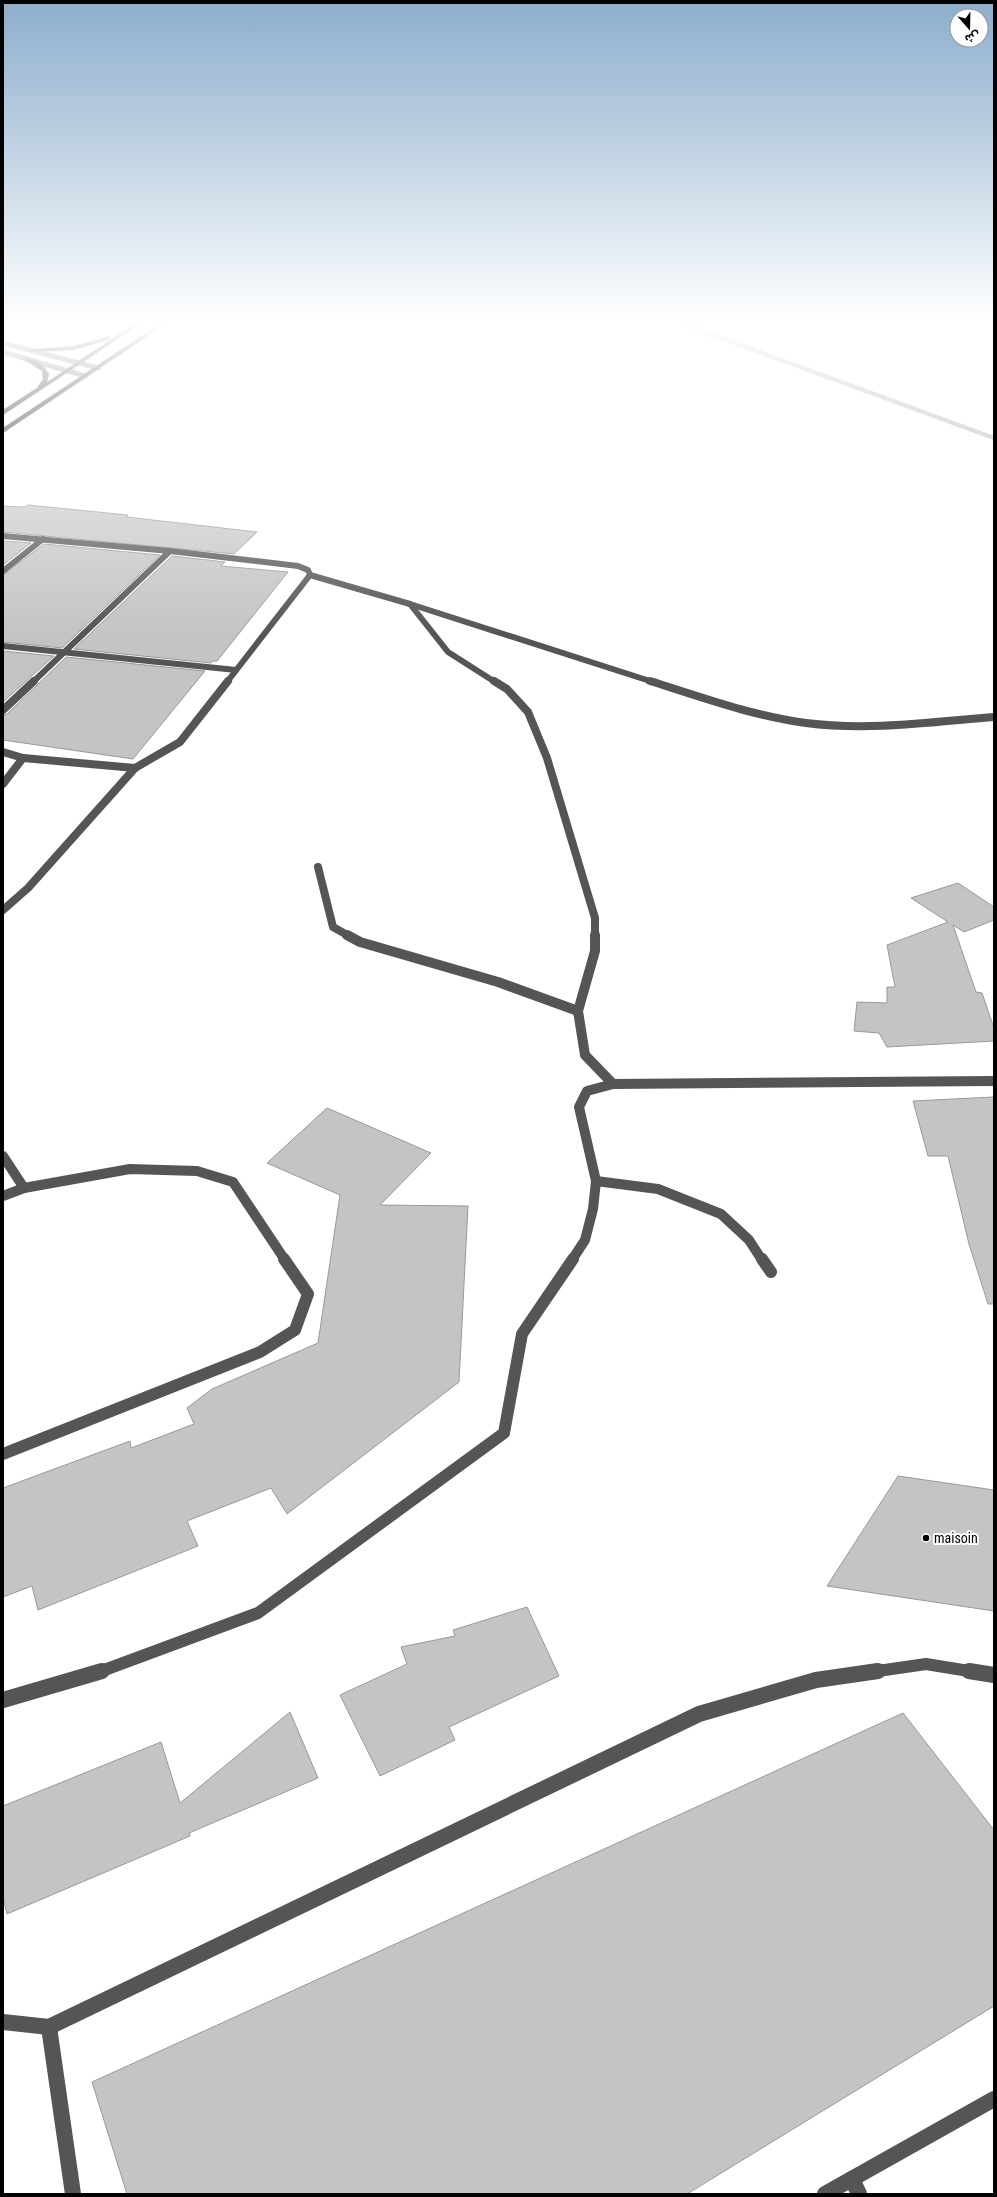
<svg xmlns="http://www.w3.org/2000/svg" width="997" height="2197" viewBox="0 0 997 2197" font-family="'Roboto Condensed','Noto Sans Arabic',sans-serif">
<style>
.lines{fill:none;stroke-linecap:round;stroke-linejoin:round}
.stream{stroke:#a3a3a3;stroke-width:4.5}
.building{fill:#c4c4c4;stroke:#999}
.highway-casing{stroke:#dbdbdb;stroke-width:2}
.minor-far5{stroke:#555;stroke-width:5}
.minor-far4{stroke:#555;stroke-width:6}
.minor-far3{stroke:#555;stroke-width:8}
.minor-far2{stroke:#555;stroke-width:10}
.minor-far1{stroke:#555;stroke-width:12}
.minor{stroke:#555;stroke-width:16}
.highway{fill:#000;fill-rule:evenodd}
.poi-dot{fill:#000;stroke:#fff;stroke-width:1.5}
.labels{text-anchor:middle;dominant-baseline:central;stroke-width:4;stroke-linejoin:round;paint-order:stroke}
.near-poi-label{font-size:14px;fill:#000;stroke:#fff;text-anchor:start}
</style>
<rect width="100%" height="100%" fill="#fff"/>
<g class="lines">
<path class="stream" d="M686,325L994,438"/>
</g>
<g class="building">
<path d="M28,505L128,515L127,517L257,532L234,554L3,532V506L25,507Z"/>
<path d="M3,541L31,543L3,565Z"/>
<path d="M44,544L160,555L62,648L3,642V575Z"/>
<path d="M172,556L225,562L221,566L288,572L217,661H213L211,663L74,649Z"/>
<path d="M3,651L54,656L3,702Z"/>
<path d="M66,657L205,671L133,759L3,740V715L7,714Z"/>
<path d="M958,883L994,907V920L964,932L953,925L976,992L982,993L994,1028V1041L887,1047L879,1033L854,1031L857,1002L887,1003V987H895L887,945L948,922L911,898Z"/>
<path d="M994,1097V1304H988L969,1244L948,1156H928L913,1101Z"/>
<path d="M327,1108L431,1153L380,1205L468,1206L459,1382L287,1514L271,1488L187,1521L198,1546L38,1610L32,1586L3,1597V1488L130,1441L131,1448L194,1424L187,1408L212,1389L318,1343L340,1195L267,1163Z"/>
<path d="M898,1476L994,1490V1611L827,1586Z"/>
<path d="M527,1607L559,1676L449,1727L455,1740L380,1776L340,1695L407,1664L401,1647L455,1636L453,1630Z"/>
<path d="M290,1712L318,1778L189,1833L190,1836L7,1914L3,1898V1806L161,1742L180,1803Z"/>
<path d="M903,1713L994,1830V2006L687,2194H127L92,2082Z"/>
</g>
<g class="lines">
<defs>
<g id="highway">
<path d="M133,325H139L3,415V410L37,388L43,379L42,371L25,360V358C34,357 45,366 49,374L47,382Z"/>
<path d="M158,325H164L3,433V428Z"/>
<path d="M109,336L111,339L74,350L28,352L25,350L74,346Z"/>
</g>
</defs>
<use href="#highway" class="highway-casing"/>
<g class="minor-far5">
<path d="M3,343L98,368"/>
<path d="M3,352L85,376"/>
</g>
<g class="minor-far4">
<path d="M3,536L170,551L298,566L308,570L310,575L227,682"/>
<path d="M3,571L43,539"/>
<path d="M310,575L410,604L653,682"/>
<path d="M410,604L448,652L495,682"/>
<path d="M3,646L236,670"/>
<path d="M33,682L170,551"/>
</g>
<g class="minor-far3">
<path d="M494,681L507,689L528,712L547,758L595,918V936"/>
<path d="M650,681C701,697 753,716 806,723C868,731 932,722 994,717"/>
<path d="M3,710L34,681"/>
<path d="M3,752L23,758L135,768"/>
<path d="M3,784L23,758"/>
<path d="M318,867L333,927L349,936"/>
<path d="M3,910L28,888L135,768L180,742L228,681"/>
</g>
<g class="minor-far2">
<path d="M347,935L360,942L498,982L578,1011"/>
<path d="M595,935V951L578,1011L585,1055L613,1084"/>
<path d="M3,1156L24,1188"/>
<path d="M596,1181L658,1189L721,1214L749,1240L762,1260"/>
<path d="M3,1196L24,1188L130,1169L197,1171L233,1182L285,1260"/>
<path d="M572,1260L585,1240L593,1209L596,1181L579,1107L587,1091L613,1084L994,1081"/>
</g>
<g class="minor-far1">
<path d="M762,1259L771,1272"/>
<path d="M3,1454L260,1352L295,1330L308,1294L284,1259"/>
<path d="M99,1672L258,1613L504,1433L522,1334L573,1259"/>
<path d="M871,1672L926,1664L975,1672"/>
</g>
<g class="minor">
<path d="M969,1671L994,1675"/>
<path d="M3,1700L102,1671"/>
<path d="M3,2022L49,2027L699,1714L816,1680L878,1671"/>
<path d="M49,2027L73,2194"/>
<path d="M852,2179L859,2194"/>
<path d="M825,2194L994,2099"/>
</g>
<use href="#highway" class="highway"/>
</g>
<linearGradient id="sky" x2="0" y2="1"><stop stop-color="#8cadcc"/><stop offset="0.51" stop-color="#fff"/><stop offset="1" stop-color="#fff" stop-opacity="0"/></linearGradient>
<rect width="997" height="633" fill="url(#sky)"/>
<circle class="poi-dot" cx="926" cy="1538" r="4"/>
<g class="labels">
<g class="near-poi-label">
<text x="934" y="1538">maisoin</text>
</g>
</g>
<rect width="997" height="2197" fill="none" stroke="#000000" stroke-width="8"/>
<g transform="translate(969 28) rotate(160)"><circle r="19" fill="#ffffff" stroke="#999999"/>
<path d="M0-3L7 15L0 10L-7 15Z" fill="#000000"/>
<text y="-6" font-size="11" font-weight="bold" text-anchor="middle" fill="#000000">ش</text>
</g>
</svg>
